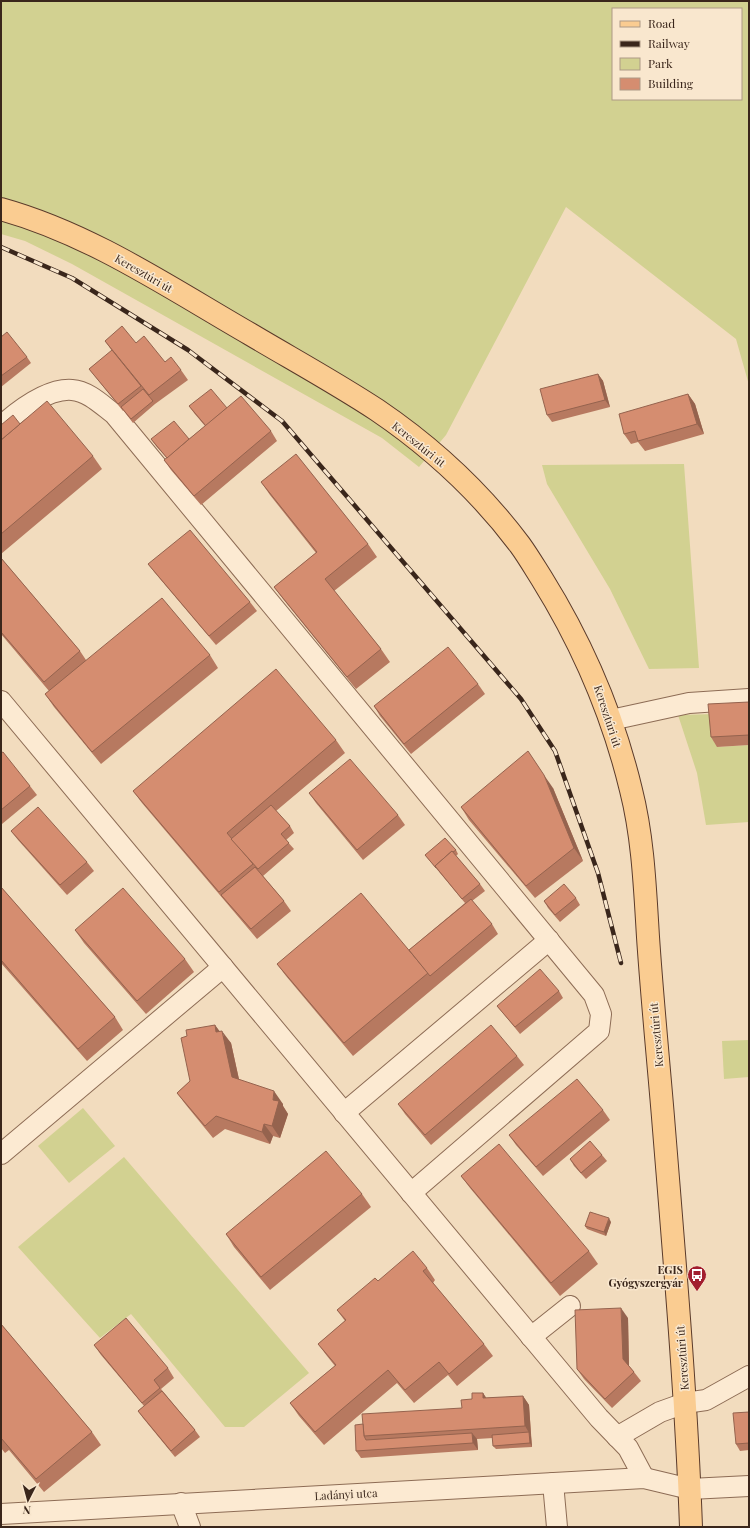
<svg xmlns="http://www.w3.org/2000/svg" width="750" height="1528" viewBox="0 0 750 1528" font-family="'Playfair Display',serif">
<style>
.green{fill:#d2d191;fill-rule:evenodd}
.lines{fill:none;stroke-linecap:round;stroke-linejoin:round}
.minor-casing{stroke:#8d6c55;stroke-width:22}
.major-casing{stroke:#5a3a2a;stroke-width:24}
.minor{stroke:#fcead2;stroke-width:20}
.major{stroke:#facc91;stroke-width:22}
.rail-casing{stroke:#3a261b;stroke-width:4.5}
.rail{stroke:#f9e7ce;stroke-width:3;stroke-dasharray:9;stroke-linecap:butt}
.wall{fill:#b77960}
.shaded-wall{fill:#95634e}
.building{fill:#d58d70;stroke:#95634e}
.labels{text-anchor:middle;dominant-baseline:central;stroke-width:3;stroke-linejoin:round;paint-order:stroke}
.street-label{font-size:11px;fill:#3a261b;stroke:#f9e7ce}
.poi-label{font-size:11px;font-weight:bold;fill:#3a261b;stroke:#f9e7ce;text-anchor:end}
</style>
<rect width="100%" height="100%" fill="#f2dcbe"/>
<g class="green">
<path d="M1,1H749V385L736,339L566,207L446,435L419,467L382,438L72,264L25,241L1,234ZM613,9H741V99H613Z"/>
<path d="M684,464L699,668L649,669L610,589L547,484L542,465Z"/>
<path d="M715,714L718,747L749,745V822L706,825L697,773L678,715Z"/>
<path d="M749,1040V1077L724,1079L722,1041Z"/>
<path d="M83,1108L115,1146L69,1183L38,1146Z"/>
<path d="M124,1157L309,1373L244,1427H225L131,1314L100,1338L18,1247Z"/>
</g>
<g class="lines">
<defs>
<g id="minor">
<path d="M1,426C18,411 48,388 72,390C88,391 102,405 114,414L594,995L601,1014L599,1031L411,1193"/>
<path d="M1,701L599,1418L628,1448L644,1478"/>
<path d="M611,720L689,703L749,699"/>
<path d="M344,1113L549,940"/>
<path d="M1,1154L223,967"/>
<path d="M531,1337L570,1306"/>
<path d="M617,1437L660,1412L685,1403L706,1400L749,1376"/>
<path d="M553,1483L557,1527"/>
<path d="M181,1503L190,1527"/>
<path d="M1,1514L644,1478L690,1489L749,1486"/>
</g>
<path id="major" d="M1,209C91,234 170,288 250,334C292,359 336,383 377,410C430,446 481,493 520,545C528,556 535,568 542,579C583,645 613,715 631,790C643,837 645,888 648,937C652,997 658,1057 663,1117C674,1254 686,1390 691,1527"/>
</defs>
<use href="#minor" class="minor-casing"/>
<use href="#major" class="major-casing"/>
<use href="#minor" class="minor"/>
<use href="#major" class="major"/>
<defs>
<path id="rail" d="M1,247L72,278L188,350L282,421L521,699L555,751L598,873L621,963"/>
</defs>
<use href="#rail" class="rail-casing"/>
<use href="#rail" class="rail"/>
</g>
<g class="wall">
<path d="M1,337L27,357L31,363L1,387Z"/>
<path d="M105,341L136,343L165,362L181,370L188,380L155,404L133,423L123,410V411L89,369L112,351Z"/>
<path d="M598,374L603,381L610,407L552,422L547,415Z"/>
<path d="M688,394L695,404L704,434L645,451L638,442L631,444L624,434Z"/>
<path d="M189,406L227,408L271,431L277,441L201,505L171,470L164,460L167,458L156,446L151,439H189L205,426L194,413Z"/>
<path d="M20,424L93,456L102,469L1,554V425Z"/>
<path d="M261,482L368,544L377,557L334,591L381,649L390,662L356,689L283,599L274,587L316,553L270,495Z"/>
<path d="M1,558L80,651L86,660L210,655L218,668L101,764L54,707L45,694L49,691L1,634Z"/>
<path d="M148,564L250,602L257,611L216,645L155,573Z"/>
<path d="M478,684L485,694L411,754L380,716L374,706Z"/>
<path d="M749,702V745L717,747L711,737Z"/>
<path d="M336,740L345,753L276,811L290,826L294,833L286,840L294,849L263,876L284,901L291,911L257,939L142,803L133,791Z"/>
<path d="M1,753L30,786L37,795L2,824L1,823Z"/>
<path d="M553,788L583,861L535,898L469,820L461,807Z"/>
<path d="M309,793L398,815L405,825L363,860L316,803Z"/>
<path d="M11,831L87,862L94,871L67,895L18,840Z"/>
<path d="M456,850L458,854L456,856L480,884L485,891L472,901L492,924L498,934L353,1056L286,976L277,964L409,950L465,903L425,855Z"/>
<path d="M1,887L115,1017L123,1030L87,1061L1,963Z"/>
<path d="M576,898L580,905L560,922L548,908L544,901Z"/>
<path d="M75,930L185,959L194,972L146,1014L84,943Z"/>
<path d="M559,991L563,998L520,1034L502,1012L497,1006Z"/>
<path d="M215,1025L219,1031L231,1043L239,1079L283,1104V1106L288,1114L280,1138L273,1136L270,1144L225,1129L213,1138L186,1105L177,1093L190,1081L187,1036Z"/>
<path d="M517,1056L524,1065L431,1145L405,1114L398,1104Z"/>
<path d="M603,1110L610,1120L543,1176L516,1145L509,1135Z"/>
<path d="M602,1155L607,1161L586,1179L574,1166L570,1159Z"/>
<path d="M461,1176L589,1251L598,1264L560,1296L470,1188Z"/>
<path d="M362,1194L371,1207L270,1290L234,1247L226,1234Z"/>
<path d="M611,1222L606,1236L587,1229L585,1226Z"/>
<path d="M427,1268L435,1280L433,1283L484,1344L493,1356L457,1386L448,1375L414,1403L397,1383L324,1445L299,1416L290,1403L335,1366L327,1356L318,1344L345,1321L337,1310L378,1281Z"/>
<path d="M628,1318L629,1366L634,1372L641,1381L612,1408L584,1379L577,1369Z"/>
<path d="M1,1324L92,1432L101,1445L44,1492L9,1450L5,1453L1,1448Z"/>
<path d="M94,1345L168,1368L174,1378L161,1389L195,1430L200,1437L175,1457L143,1418L138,1411L144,1406L101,1355Z"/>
<path d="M483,1393L486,1398L523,1396L529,1405L532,1447L496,1449L493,1446V1438L477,1439L478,1450L361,1458L356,1451L363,1424L462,1408L472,1399Z"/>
<path d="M749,1412V1450L740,1451L736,1444Z"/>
</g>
<g class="shaded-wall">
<path d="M598,374L603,381L610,407L605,400Z"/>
<path d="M688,394L695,404L704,434L697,424Z"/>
<path d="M544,775L553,788L583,861L574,848Z"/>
<path d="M215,1025L224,1037L222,1031L231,1043L241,1089L232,1077L216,1032Z"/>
<path d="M274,1091L283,1104V1106L288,1114L280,1138L272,1126L273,1100Z"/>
<path d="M264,1124L273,1136L270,1144L262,1132Z"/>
<path d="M609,1218L611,1222L606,1236L604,1232Z"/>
<path d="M621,1308L628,1318L629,1369L623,1359Z"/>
<path d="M483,1393L489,1402L483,1398Z"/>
<path d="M523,1396L529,1405L531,1436L525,1426Z"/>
<path d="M529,1432L531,1436L532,1447L530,1443Z"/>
<path d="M472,1433L477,1439L478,1450L473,1443Z"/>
</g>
<g class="building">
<path d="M122,326L136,343L144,336L165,362L171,357L181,370L149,395L105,341Z"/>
<path d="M7,332L27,357L1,376V337Z"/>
<path d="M112,350L141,386L118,404L89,369Z"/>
<path d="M598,374L605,400L547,415L540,389Z"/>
<path d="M143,389L153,401L131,419L121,407Z"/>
<path d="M211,389L227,408L206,426L189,406Z"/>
<path d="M688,394L697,424L638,441L635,431L624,434L619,414Z"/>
<path d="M241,396L271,431L194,496L164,460Z"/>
<path d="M47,401L93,456L1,534V440Z"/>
<path d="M13,415L20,424L1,440V425Z"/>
<path d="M174,421L189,439L167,458L151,439Z"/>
<path d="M296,454L368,544L325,579L381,649L347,677L274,587L317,552L261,482Z"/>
<path d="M190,530L250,602L209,636L148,564Z"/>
<path d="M1,558L80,651L44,682L1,632Z"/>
<path d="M162,598L210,655L92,752L45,694Z"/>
<path d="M448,647L478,684L404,744L374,706Z"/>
<path d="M276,669L336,740L227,833L253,864L219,892L133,791Z"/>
<path d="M749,702V735L711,737L708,704Z"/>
<path d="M528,751L544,775L574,848L526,886L461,807Z"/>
<path d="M3,752L30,786L1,810V753Z"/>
<path d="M350,759L398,815L357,850L309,793Z"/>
<path d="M271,805L290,826L281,834L289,843L258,869L231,839Z"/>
<path d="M38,807L87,862L60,885L11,831Z"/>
<path d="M445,838L456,850L453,852L452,851L435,866L436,868L425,855Z"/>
<path d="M452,851L480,884L462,899L435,866Z"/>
<path d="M255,867L284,901L251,929L221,895Z"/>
<path d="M564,884L576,898L555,915L544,901Z"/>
<path d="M1,887L115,1017L78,1049L1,960Z"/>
<path d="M123,888L185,959L137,1001L75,930Z"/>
<path d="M361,893L428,973L344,1043L277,964Z"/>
<path d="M471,899L492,924L430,976L409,950Z"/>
<path d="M540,969L559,991L515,1027L497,1006Z"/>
<path d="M215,1025L216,1032L222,1031L232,1077L274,1091L273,1100L279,1101L272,1126L264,1124L262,1132L216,1116L205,1126L177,1093L190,1081L181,1038L187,1036L186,1030Z"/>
<path d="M491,1025L517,1056L425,1135L398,1104Z"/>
<path d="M577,1079L603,1110L536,1167L509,1135Z"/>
<path d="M590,1141L602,1155L581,1173L570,1159Z"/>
<path d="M499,1144L589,1251L551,1283L461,1176Z"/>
<path d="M326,1151L362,1194L261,1277L226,1234Z"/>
<path d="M590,1212L609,1218L604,1232L585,1226Z"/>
<path d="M413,1251L427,1268L423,1271L484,1344L449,1374L439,1362L405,1390L388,1370L315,1432L290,1403L336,1365L318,1344L346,1320L337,1310L375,1278L378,1281Z"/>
<path d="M621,1308L623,1359L634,1372L605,1399L577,1369L575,1310Z"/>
<path d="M126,1318L168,1368L154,1380L160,1388L142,1403L94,1345Z"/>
<path d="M1,1324L92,1432L36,1479L1,1438Z"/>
<path d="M162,1391L195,1430L171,1451L138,1411Z"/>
<path d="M472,1393H483V1398L523,1396L525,1426L364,1436L362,1414L462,1408L461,1400L472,1399Z"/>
<path d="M749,1412V1443L736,1444L733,1413Z"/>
<path d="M363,1424L364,1436L366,1440L472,1433L473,1443L356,1451L355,1425Z"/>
<path d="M529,1432L530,1443L493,1446L492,1435Z"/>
</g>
<defs>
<symbol id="bus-pin" viewBox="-11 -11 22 30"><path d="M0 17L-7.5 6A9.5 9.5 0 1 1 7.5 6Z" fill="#a21e2f" stroke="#f9e7ce"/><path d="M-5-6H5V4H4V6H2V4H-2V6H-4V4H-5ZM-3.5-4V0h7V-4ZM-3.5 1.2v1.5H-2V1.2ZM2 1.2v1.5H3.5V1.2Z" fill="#fff"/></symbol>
</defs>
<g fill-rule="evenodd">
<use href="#bus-pin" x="686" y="1264" width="22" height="30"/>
</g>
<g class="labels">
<g class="street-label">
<text transform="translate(144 273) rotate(30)">Keresztúri út</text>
<text transform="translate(419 444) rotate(39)">Keresztúri út</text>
<text transform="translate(608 716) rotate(72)">Keresztúri út</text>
<text transform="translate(656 1035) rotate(-95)">Keresztúri út</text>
<text transform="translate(682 1358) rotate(-94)">Keresztúri út</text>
<text transform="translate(346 1494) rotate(-3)">Ladányi utca</text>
</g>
<g class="poi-label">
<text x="683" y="1269">EGIS<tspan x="683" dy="13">Gyógyszergyár</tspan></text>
</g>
</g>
<rect width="750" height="1528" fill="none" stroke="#3a261b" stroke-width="4"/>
<rect x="612" y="8" width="130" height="92" fill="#f9e7ce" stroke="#ad9a86"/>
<rect x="620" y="21" width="20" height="6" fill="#facc91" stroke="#ad9a86"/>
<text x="648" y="28" font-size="12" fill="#3a261b">Road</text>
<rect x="620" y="41" width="20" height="6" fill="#3a261b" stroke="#ad9a86"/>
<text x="648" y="48" font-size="12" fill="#3a261b">Railway</text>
<rect x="620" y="58" width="20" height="12" fill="#d2d191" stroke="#ad9a86"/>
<text x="648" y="68" font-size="12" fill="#3a261b">Park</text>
<rect x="620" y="78" width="20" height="12" fill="#d58d70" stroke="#ad9a86"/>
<text x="648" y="88" font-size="12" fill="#3a261b">Building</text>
<g transform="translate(28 1500) rotate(186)" stroke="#f9e7ce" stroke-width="3" paint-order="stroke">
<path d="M0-3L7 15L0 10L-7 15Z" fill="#3a261b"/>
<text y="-6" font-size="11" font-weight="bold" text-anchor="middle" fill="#3a261b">N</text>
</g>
</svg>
